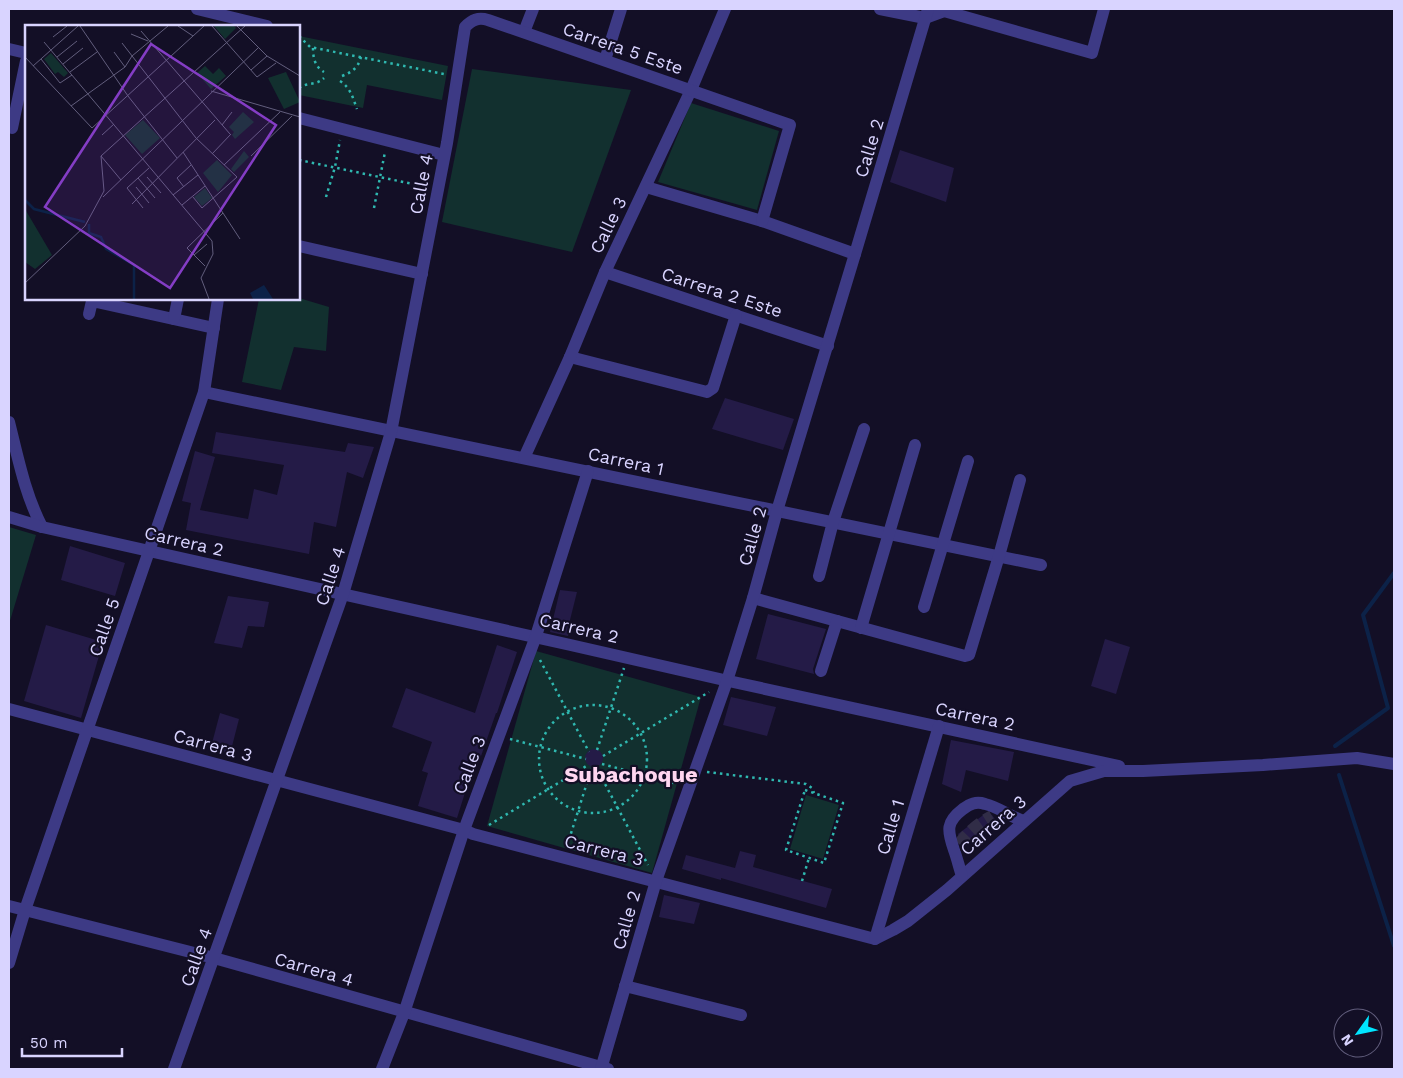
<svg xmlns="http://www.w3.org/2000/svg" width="1403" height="1078" viewBox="0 0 1403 1078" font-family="'Work Sans',sans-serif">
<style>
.green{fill:#12302f}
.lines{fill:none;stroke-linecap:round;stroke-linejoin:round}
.stream{stroke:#0c2248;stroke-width:4}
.building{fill:#241b47}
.minor-tunnel{stroke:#312d47;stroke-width:12;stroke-dasharray:12 6;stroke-linecap:butt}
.path{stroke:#2fb8b0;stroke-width:2.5;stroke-dasharray:2.5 4;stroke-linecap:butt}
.minor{stroke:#3d3a85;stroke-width:12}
.labels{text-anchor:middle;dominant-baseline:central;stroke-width:4.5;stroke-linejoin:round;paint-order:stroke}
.street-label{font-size:18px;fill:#d9d4ff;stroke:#130f26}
.district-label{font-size:22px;font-weight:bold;fill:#ffd6f0;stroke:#130f26}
.inset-river{fill:none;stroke:#0c2248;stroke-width:2.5}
.inset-road{fill:none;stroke:#625e7d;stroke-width:1}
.view{fill:#843dc5;fill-opacity:0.15;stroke:#843dc5;stroke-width:2.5}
.inset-edge{fill:none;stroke:#d9d4ff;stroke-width:2.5}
</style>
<rect width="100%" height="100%" fill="#130f26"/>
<g class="green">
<path d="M299,36L448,66L442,100L367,85L363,108L299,95Z"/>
<path d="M472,69L631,90L572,252L442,222Z"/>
<path d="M691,103L779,131L757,210L658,182Z"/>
<path d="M299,298L329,307L326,351L294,347L281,390L242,382L259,299H299Z"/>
<path d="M9,527L36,535L9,624Z"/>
<path d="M536,651L701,697L652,873L487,826Z"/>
<path d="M806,795L839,805L823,859L790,849Z"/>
</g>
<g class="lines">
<g class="stream">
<path d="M1335,746L1388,708L1363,615L1394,573"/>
<path d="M1339,775L1394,946"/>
</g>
</g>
<g class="building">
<path d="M900,150L954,168L946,202L890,182Z"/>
<path d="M725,398L794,419L783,450L712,429Z"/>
<path d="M216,432L345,452L348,443L374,447L363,478L347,472L336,527L314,522L309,554L186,530L191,503L182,501L195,451L215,457L200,510L248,519L254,489L277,495L284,465L212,453Z"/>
<path d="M70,546L125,563L115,596L61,580Z"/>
<path d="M560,590L577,592L568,628H571L568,636L550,632Z"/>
<path d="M228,596L269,602L264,627L248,626L242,648L214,643Z"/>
<path d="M768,614L826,629L813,669L814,674L756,659Z"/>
<path d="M46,625L103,642L81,718L24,701Z"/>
<path d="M1105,639L1130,647L1116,694L1091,686Z"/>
<path d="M497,645L517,652L497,713H496L480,759L476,758L457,818L418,806L428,773L422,771L432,742L392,727L406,688L475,713Z"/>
<path d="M731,697L776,707L767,736L723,725Z"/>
<path d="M220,713L239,719L230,754L211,747Z"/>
<path d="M951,740L1014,752L1008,781L966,770L961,792L942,784Z"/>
<circle cx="594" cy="758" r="9"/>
<path d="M986,813L992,815L997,822L963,848L958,834Z"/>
<path d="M740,851L756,855L753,867L832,889L826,908L721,878V880L682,869L686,855L735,868Z"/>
<path d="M664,895L700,903L694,924L659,917Z"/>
</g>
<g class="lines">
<path class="minor-tunnel" d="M959,844C968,832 979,823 992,816"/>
<g class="path">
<path d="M299,36L310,47L444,74"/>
<path d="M313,48C313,58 315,67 324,72"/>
<path d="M342,76C352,72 358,68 361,57"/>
<path d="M340,81C350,87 353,98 357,109"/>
<path d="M299,88C307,82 316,86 324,78"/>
<path d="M299,160L427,187"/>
<path d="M326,197L335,167L340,140"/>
<path d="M374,208L385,152"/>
<path d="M540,660L589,752"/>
<circle cx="593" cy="759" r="54"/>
<path d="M510,739L586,759"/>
<path d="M597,750L624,668"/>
<path d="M603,756L709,692"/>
<path d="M602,764L677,784"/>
<path d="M596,767L648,865"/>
<path d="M707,772L806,784L812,788L814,793"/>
<path d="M805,790L843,803L824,863L786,850Z"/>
<path d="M489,825L588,765"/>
<path d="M567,846L592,767"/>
<path d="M802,881L809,858"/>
</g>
<g class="minor">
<path d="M197,9L267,26"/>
<path d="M880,9L925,18L944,11L1092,53L1104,9"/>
<path d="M524,32L533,9"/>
<path d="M9,49L26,53"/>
<path d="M605,60L621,9"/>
<path d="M299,118L444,155"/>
<path d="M12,128L26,61"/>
<path d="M646,187L762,221L855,254"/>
<path d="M299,246L422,274"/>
<path d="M605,272L828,346"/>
<path d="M89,314L92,301L214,328"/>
<path d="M174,319L178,299"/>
<path d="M570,357L707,392L713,388L736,315"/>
<path d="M204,392C483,452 762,507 1041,565"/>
<path d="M9,422C18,458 25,494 42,527"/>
<path d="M524,458L570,357L605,272L691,90L725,9"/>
<path d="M9,517L42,527C270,577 497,628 724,680C855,709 987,737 1119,766"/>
<path d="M819,576L833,522L864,429"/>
<path d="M753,598L965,656L969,655L999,556L1020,480"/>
<path d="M924,607L968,461"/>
<path d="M861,628L915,445"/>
<path d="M821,671L837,621"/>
<path d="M9,709L464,830L473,834L875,939L893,930L908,921L947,890L1070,781L1104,771H1143L1263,765L1357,758L1394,764"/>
<path d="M962,876C959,867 957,858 954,850C947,830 946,822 963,809C970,804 976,801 985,804C999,807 1010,817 1024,821"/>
<path d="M9,906L214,958L608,1069"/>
<path d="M875,939L939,726"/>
<path d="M9,963L25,910L204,392L218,299"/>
<path d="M625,986L741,1015"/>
<path d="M174,1069L343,594L391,432L447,143L465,27C472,20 478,17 488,20L790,125L762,221"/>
<path d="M382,1069L404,1013L464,830L536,636L588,471"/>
<path d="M601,1069L656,881L727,681L753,598L777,511L855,254L928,9"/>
</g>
</g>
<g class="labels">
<g class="street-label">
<text transform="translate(623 48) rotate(19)">Carrera 5 Este</text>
<text transform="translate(869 148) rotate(-73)">Calle 2</text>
<text transform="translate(421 184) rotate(-79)">Calle 4</text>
<text transform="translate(608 225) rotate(-64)">Calle 3</text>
<text transform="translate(722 292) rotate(18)">Carrera 2 Este</text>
<text transform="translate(626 461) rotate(12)">Carrera 1</text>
<text transform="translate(752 536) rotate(-74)">Calle 2</text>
<text transform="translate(184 541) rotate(13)">Carrera 2</text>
<text transform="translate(330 576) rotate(-72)">Calle 4</text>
<text transform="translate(104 627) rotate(-71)">Calle 5</text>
<text transform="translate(579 628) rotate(13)">Carrera 2</text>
<text transform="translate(975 716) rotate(12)">Carrera 2</text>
<text transform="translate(213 745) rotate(15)">Carrera 3</text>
<text transform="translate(469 765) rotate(-69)">Calle 3</text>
<text transform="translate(993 825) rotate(-41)">Carrera 3</text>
<text transform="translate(890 827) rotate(-73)">Calle 1</text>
<text transform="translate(604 850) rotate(14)">Carrera 3</text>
<text transform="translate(626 920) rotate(-74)">Calle 2</text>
<text transform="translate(196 957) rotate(-70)">Calle 4</text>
<text transform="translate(314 969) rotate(16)">Carrera 4</text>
</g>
<g class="district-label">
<text x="631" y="774">Subachoque</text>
</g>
</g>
<g transform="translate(25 25)">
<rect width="275" height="275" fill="#130f26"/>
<path d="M189,1H209L211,3L200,14ZM26,28L43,48L39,52L33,47L30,49L19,34ZM180,41L188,49L194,43L201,51L186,64L172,48ZM261,47L275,77L259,84L243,53ZM218,87L229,97L210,114L207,110L209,107L204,102ZM118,95L135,113L117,129L100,110ZM219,126L224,132L209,147L206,144ZM192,135L207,150L193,167L178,148ZM180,163L187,173L177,181L169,172ZM0,184L27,230L10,244L0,237Z" fill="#12302f"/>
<path d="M239,260L248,274H228L225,268Z" fill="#0c2248"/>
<path class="inset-river" d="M0,175L9,184L60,197M64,199V208L76,212L81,224L109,240V274"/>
<path class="inset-road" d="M55,1L103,71L152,133M153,1L168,11M187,1L232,52L251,38M212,1L242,31L275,51M116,6L205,109M106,9L123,16M28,12L42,1M19,17L187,216L188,229L176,253L184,274M97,18L171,113L212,152L177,183L168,172M89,27L100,42M0,32L67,103L179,1M32,32L52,16M16,34L35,58L47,50M38,39L58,23M8,41L53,1M226,45L242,31M45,47L72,27M186,66L275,92M46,81L100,42L107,31L143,1M197,100L207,87M77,110L89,99M158,127L215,214M187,129L206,109M76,131L96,155M226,131L267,91M199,140L255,87M122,152L136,168M113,153L130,173M111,162L124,178M159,162L152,153L166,140M148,170L173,150M78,172L233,23M107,179L190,95M157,180L180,161M118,183L102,163L124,143M169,230L182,219M180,241L162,223L198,188M0,258L60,201L79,166L76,131L220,1"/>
<path class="view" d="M126,19L251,100L145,263L20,182Z"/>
<rect width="275" height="275" class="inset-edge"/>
</g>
<rect width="1403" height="1078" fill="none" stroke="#d9d4ff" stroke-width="20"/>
<g transform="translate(1358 1033) rotate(237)"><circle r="24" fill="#130f26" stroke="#625e7d"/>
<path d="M0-4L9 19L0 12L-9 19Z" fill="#00e5ff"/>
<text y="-8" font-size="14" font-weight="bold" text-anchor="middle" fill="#d9d4ff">N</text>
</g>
<path d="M22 1048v8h100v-8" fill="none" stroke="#d9d4ff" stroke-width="2.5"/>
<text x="30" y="1048" font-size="15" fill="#d9d4ff" stroke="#130f26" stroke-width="4" paint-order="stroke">50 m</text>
</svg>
